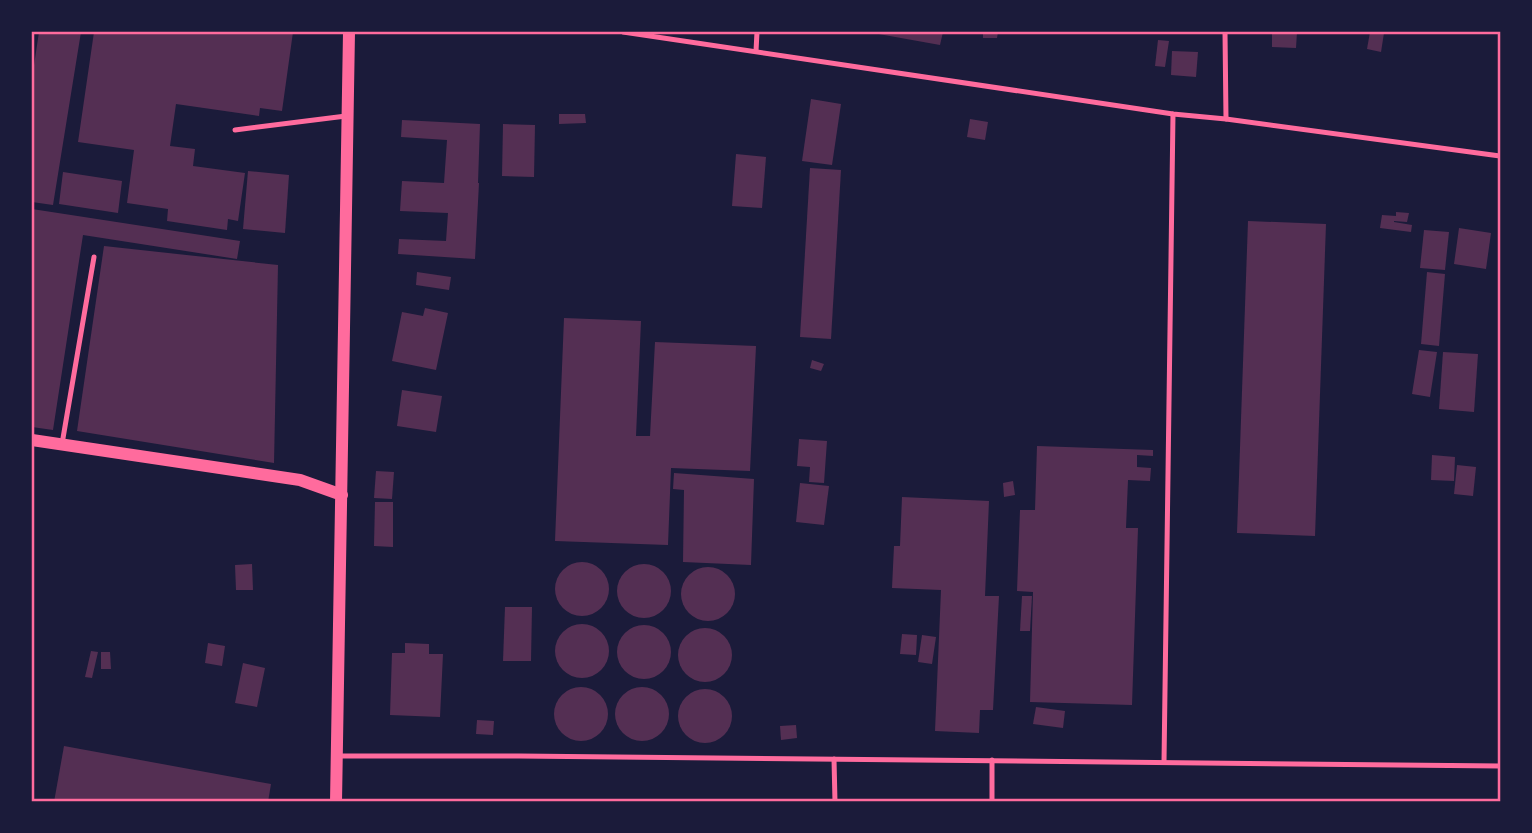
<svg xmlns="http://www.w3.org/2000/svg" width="1532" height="833" viewBox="0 0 1532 833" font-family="'Archivo Narrow',sans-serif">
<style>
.building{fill:#542f53}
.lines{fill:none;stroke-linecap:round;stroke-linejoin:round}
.service{stroke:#ff6b9d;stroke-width:5}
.tertiary{stroke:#ff6b9d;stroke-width:12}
.neatline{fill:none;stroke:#ff6b9d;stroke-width:2.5}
</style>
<rect width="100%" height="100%" fill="#1b1b3a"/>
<g class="building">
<path d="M39,32H81L53,205L32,202V72H33Z"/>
<path d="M94,32H293L282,111L260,108L259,116L176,104L170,146L195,149L193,166L245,173L238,221L228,219L227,230L167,221L168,209L127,203L134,150L78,142Z"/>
<path d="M873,32H943L940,45L873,33Z"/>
<path d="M983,32H998L997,38H983Z"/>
<path d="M1272,32H1297L1296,48L1272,47Z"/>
<path d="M1370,32L1384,33L1381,52L1367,49Z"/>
<path d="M1158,40L1169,41L1165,67L1155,66Z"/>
<path d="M1172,51L1198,52L1196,77L1171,75Z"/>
<path d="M811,99L841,104L832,165L802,161Z"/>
<path d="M559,114H585L586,123L559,124Z"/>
<path d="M970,119L988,122L985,140L967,137Z"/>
<path d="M402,120L480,124L478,183H479L475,259L398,254L399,239L446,241L448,213L400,211L402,181L444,183L447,140L401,137Z"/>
<path d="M503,124L535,125L534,177L502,176Z"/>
<path d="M736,154L766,157L762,208L732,206Z"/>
<path d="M810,168L841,170L831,339L800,337Z"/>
<path d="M248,171L289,175L285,233L243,229Z"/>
<path d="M63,172L122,181L118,213L59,204Z"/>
<path d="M32,209L240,241L237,259L83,235L53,430L32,427Z"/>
<path d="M1396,212L1409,213L1407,222L1394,221V222L1412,225L1411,232L1380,228L1382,215L1396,216Z"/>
<path d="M1248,221L1326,224L1315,536L1237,533Z"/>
<path d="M1459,228L1491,233L1486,269L1454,264Z"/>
<path d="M1424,230L1449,232L1445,270L1420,268Z"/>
<path d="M104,246L278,265L274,463L77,431Z"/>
<path d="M417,272L451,277L449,290L416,285Z"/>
<path d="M1427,272L1445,274L1439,346L1421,344Z"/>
<path d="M425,308L448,313L436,370L392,361L402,312L423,316Z"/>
<path d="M564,318L641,321L636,436H650L655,342L756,346L750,471L671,468L668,545L555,541Z"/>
<path d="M1419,350L1437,352L1430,397L1412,394Z"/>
<path d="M1443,352L1478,354L1474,412L1439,409Z"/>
<path d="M812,360L824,364L821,371L810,368Z"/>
<path d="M402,390L442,396L436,432L397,426Z"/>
<path d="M799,439L827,441L824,483L809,482L810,467L797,466Z"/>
<path d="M1037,446L1153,450V456L1137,455V467L1151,468L1150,481L1128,480L1126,528H1138L1132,705L1030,702L1033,592L1017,591L1020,510H1035Z"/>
<path d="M1432,455L1455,457L1454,481L1431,480Z"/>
<path d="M1457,465L1476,467L1473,496L1454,494Z"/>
<path d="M376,471L394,472L392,499L374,498Z"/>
<path d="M674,473L754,479L751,565L683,562L684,490L673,489Z"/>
<path d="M1013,481L1015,495L1004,497L1003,483Z"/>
<path d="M800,483L829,486L824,525L796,522Z"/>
<path d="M902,497L989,501L985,596H999L993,710H980L979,733L935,731L941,590L892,588L894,546H900Z"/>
<path d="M375,502H393V547L374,546Z"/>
<circle cx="582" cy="589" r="27"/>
<path d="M252,564L253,590H236L235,565Z"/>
<circle cx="644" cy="591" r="27"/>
<circle cx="708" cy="594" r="27"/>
<path d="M1022,596H1032L1030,631H1020Z"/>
<path d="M505,607H532L531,661H503Z"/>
<circle cx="582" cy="651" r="27"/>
<circle cx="644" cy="652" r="27"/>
<circle cx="705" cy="655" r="27"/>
<path d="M902,634L917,635L916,655L900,654Z"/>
<path d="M922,635L936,637L932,664L918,662Z"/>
<path d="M208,643L225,646L222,666L205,663Z"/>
<path d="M405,643L429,644V654H443L440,717L390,715L392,653H405Z"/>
<path d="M91,651L98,652L92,678L85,677Z"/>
<path d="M101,652H110L111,669H101Z"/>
<path d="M243,663L265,668L257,707L235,703Z"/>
<circle cx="581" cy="714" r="27"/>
<circle cx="642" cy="714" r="27"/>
<circle cx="705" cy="716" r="27"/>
<path d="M1036,707L1065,711L1063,728L1033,724Z"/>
<path d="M477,720L494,721L493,735L476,734Z"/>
<path d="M796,725L797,738L781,740L780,726Z"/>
<path d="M64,746L271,784L268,802H54Z"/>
</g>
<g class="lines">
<g class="service">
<path d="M623,32L1173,114L1226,119L1500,156"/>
<path d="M1225,32L1226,119"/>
<path d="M756,51L757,32"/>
<path d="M235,130L346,116"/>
<path d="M62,444L94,257"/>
<path d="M338,756H519L1500,766"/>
<path d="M834,759L835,802"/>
<path d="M1164,762L1173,114"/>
<path d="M992,802V760"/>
</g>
<g class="tertiary">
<path d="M32,440L300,480L342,495"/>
<path d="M336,802L349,32"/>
</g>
</g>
<rect width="1532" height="833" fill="none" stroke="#1b1b3a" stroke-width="66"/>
<rect x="33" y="33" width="1466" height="767" class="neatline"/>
</svg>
